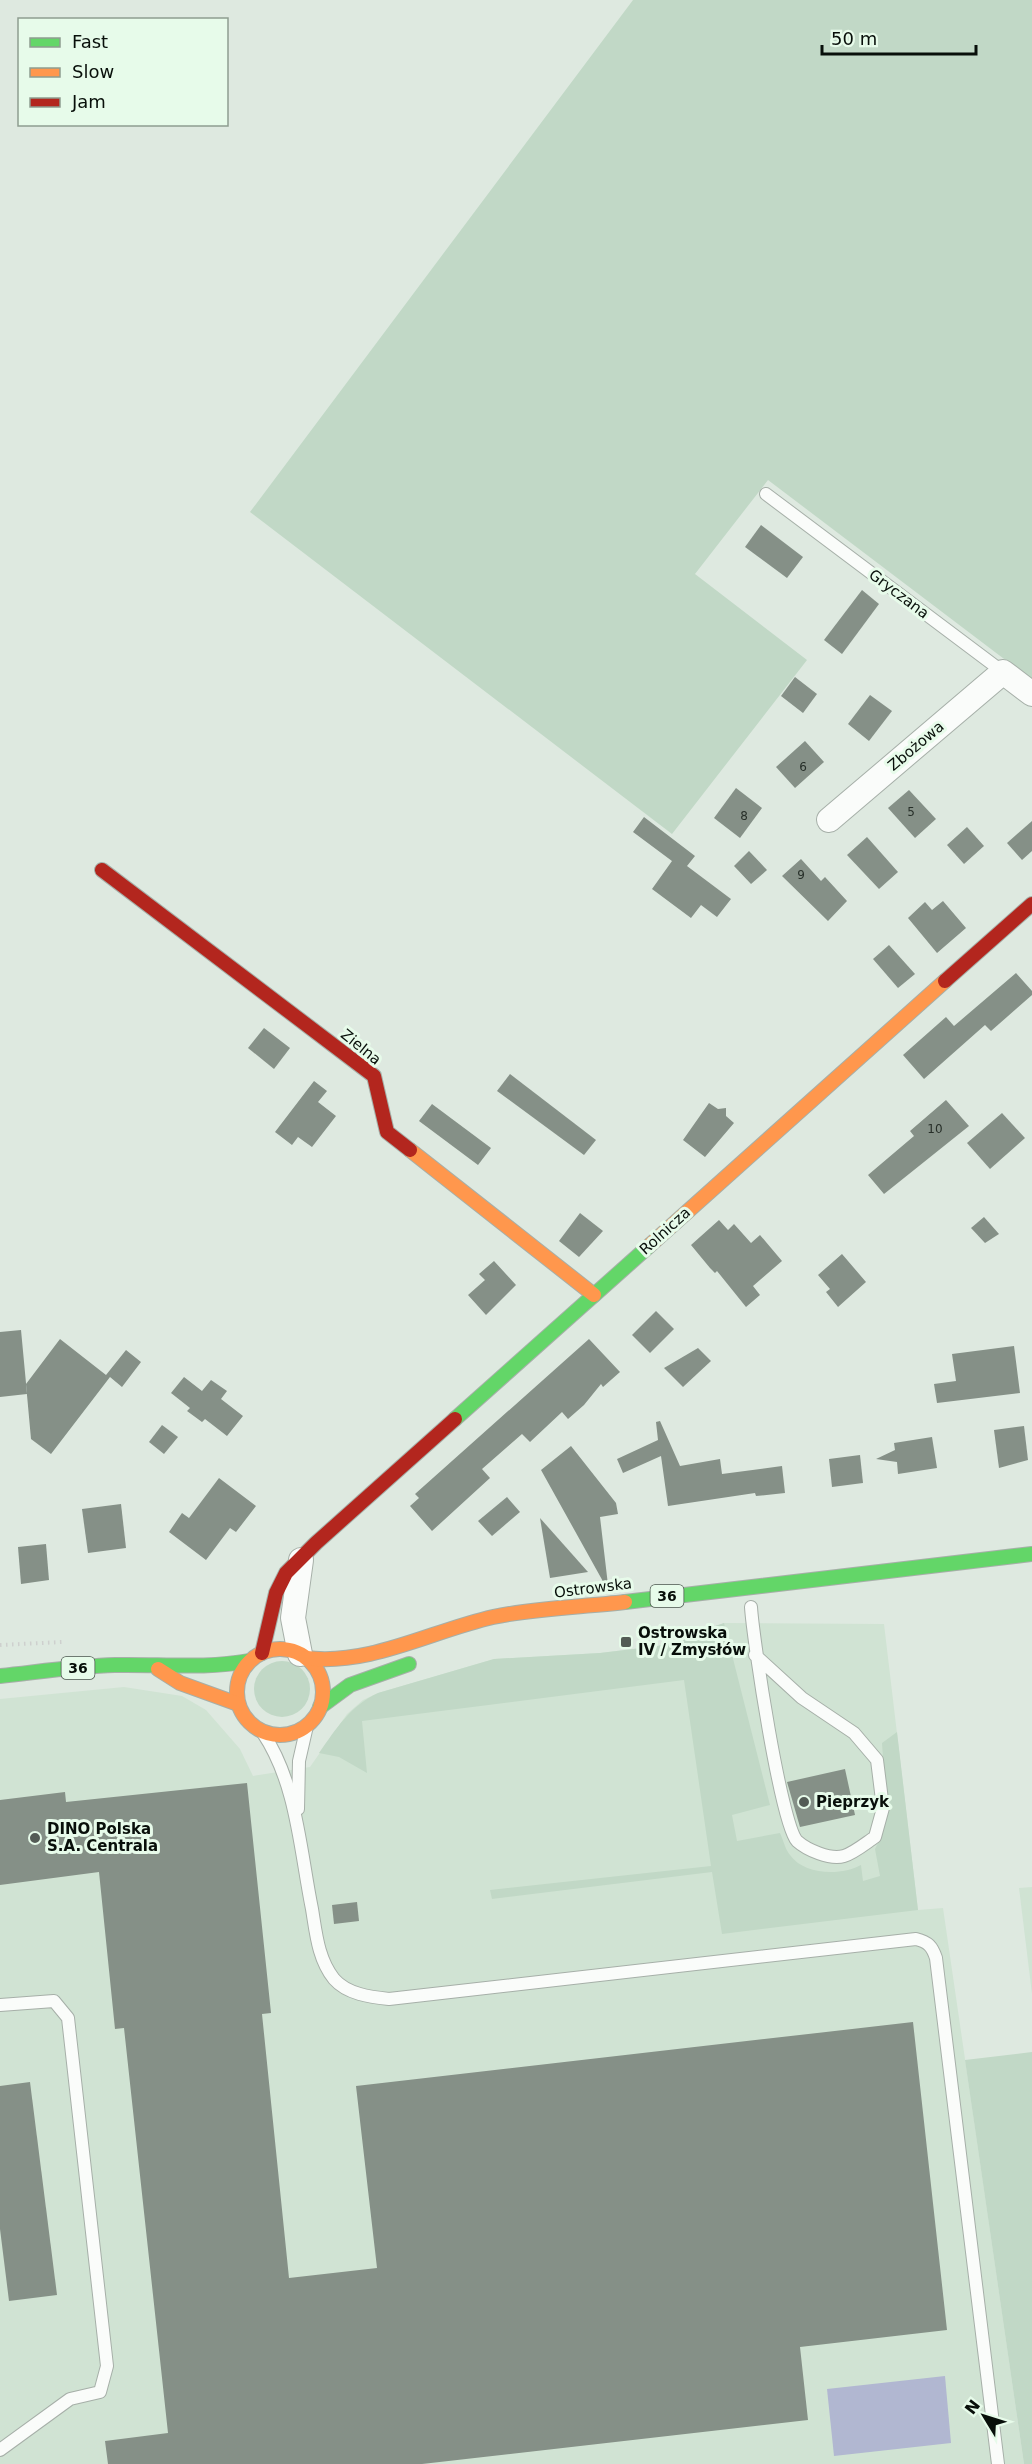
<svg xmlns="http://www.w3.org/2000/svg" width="1032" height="2464" viewBox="0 0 1032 2464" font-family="'DejaVu Sans',sans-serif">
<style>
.built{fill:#d0e3d3}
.green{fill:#c1d8c6}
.water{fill:#b1b7d1}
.building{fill:#859087}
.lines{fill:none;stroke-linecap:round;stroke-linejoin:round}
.lane-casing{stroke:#a6afa8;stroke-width:14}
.street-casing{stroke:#a6afa8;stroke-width:26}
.fast-casing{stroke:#a6afa8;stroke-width:16}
.slow-casing{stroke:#a6afa8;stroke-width:16}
.jam-casing{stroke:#a6afa8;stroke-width:16}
.path{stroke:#ced0ce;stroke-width:4;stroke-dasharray:1.5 4.5;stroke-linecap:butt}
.lane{stroke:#fafcfa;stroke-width:12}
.street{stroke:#fafcfa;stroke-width:24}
.fast{stroke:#63d668;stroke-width:14}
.slow{stroke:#ff974d;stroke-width:14}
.jam{stroke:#b3261e;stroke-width:14}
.poi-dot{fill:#535b55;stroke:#e7fbea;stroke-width:2}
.labels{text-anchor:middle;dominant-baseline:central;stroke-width:6;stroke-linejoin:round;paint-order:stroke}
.number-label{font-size:12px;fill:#272f29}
.shield{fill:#e7fbea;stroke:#4b564d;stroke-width:1.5}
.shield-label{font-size:14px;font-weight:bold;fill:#080f0a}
.street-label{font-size:15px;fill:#080f0a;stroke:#e7fbea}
.poi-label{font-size:15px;font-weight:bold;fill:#080f0a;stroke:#e7fbea;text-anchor:start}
</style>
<rect width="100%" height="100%" fill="#dee9e0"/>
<g class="built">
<path d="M724,1623L884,1624L918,1910L943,1908L1024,2464H0V1699L124,1687L182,1696L206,1710L240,1749L253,1776L310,1767L347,1714L363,1700L378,1693L494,1659L600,1653L658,1646Z"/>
<path d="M1032,1887V1994L1019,1888Z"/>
</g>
<g class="green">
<path d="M633,0H1032V680L768,480L695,574L807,660L672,834L250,512Z"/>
<path d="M724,1623L770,1805L732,1815L737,1841L780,1833C783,1839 785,1849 790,1855C804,1875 841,1876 861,1865L863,1881L880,1876L875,1849L882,1835L887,1815L882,1743L897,1732L918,1910L722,1934L712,1872L492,1899L490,1890L711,1866L684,1680L362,1721L367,1773L339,1757L319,1753C336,1729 350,1706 378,1693L494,1659L600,1653L658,1646Z"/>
<circle cx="282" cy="1689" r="28"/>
<path d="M1032,2052V2464H1024L965,2060Z"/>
</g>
<path class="water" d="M945,2376L951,2443L834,2456L827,2389Z"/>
<g class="building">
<path d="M761,525L803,557L787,578L745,547Z"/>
<path d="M862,590L879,604L842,654L824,640Z"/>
<path d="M795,677L817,694L803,713L781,696Z"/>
<path d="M870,695L892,711L869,741L848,724Z"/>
<path d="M805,741L824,762L795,788L776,767Z"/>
<path d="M736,788L762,808L740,838L714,818Z"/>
<path d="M909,790L936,819L915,838L888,808Z"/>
<path d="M644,817L695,856L687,866L731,899L717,917L701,905L691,918L652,889L672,861L633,832Z"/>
<path d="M1032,821V851L1022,860L1007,843Z"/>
<path d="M967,827L984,846L964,864L947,845Z"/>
<path d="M867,837L898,872L879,889L847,855Z"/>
<path d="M749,851L767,870L751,884L734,866Z"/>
<path d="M801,859L821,881L825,877L847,901L828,921L782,876Z"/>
<path d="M943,901L966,928L937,953L908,918L925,902L932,910Z"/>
<path d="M889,945L915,974L898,988L873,959Z"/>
<path d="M1016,973L1032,991V995L991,1031L985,1025L924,1079L903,1055L946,1017L954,1026Z"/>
<path d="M264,1028L290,1048L274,1069L248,1048Z"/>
<path d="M510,1074L596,1140L584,1155L497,1091Z"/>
<path d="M314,1081L327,1091L318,1102L336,1116L312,1147L298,1137L292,1145L275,1132Z"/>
<path d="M946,1100L969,1126L884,1194L868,1175L914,1136L910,1131Z"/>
<path d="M709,1103L718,1109L726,1108V1116L734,1123L705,1157L683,1140Z"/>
<path d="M432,1104L491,1148L478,1165L419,1121Z"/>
<path d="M1002,1113L1025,1138L990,1169L967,1143Z"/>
<path d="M580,1213L603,1231L579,1257L559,1241Z"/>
<path d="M984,1217L999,1234L985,1243L971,1228Z"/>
<path d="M719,1220L728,1230L734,1224L751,1243L760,1235L782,1261L753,1286L760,1295L746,1307L717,1271L715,1273L710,1268L691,1245Z"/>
<path d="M842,1254L866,1282L838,1307L826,1292L830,1289L818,1275Z"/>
<path d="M494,1261L516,1285L486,1315L468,1295L485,1280L479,1274Z"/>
<path d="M656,1311L674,1329L650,1353L632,1335Z"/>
<path d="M21,1330L27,1394L0,1397V1332Z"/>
<path d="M60,1339L106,1375L126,1350L141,1362L122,1387L110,1377L51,1454L31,1439L26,1384Z"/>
<path d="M589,1339L620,1372L603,1387L601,1384L584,1405L568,1419L562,1412L530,1442L522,1434L482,1469L490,1478L432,1531L410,1506L419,1498L415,1494Z"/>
<path d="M1014,1346L1020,1393L937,1403L934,1384L956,1381L952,1354Z"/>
<path d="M698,1348L711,1361L683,1387L664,1368Z"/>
<path d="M184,1377L202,1391L211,1380L227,1391L221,1399L243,1416L227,1436L205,1419L202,1422L187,1411L190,1408L171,1393Z"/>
<path d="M660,1421L680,1466L720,1459L722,1474L782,1466L785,1493L756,1496L755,1493L668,1506L661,1456L623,1473L617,1459L658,1440L656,1422Z"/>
<path d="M162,1425L178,1437L164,1454L149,1442Z"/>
<path d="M1024,1426L1028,1460L999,1468L994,1430Z"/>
<path d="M932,1437L937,1468L898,1474L897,1462L876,1459L895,1450L894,1443Z"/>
<path d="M571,1446L616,1503L618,1514L600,1517L608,1585H605L541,1470Z"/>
<path d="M860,1455L863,1483L832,1487L829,1459Z"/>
<path d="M219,1478L256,1506L236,1532L230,1528L206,1560L169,1532L182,1513L189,1518Z"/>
<path d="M507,1497L520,1512L492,1536L478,1521Z"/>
<path d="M121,1504L126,1548L88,1553L82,1509Z"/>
<path d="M540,1518L588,1572L550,1578Z"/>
<path d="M46,1544L49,1580L21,1584L18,1547Z"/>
<path d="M845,1769L855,1815L800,1827L787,1782Z"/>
<path d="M247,1783L271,2013L262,2014L289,2278L377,2268L356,2086L913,2022L947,2330L800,2347L808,2420L422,2464H108L105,2441L168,2433L124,2028L115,2029L99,1872L0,1885V1800L65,1792L66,1802Z"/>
<path d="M357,1902L359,1921L334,1924L332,1905Z"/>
<path d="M30,2082L57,2295L9,2301L0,2229V2086Z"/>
</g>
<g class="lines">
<defs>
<g id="lane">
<path d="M766,494L1003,672"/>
<path d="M751,1607C753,1639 781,1824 797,1841C807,1850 830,1860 844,1856C854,1853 866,1843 875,1837L883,1808L877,1760L854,1733L802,1698L755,1655"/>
<path d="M263,1733C297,1784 300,1850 312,1909C316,1933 318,1959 334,1979C347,1994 370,1997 389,1999L916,1939C928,1942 932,1946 936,1958L998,2464"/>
<path d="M298,1809L299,1761L307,1726"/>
<path d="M0,2005L54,2001L68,2018L107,2366L100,2392L70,2399L0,2450"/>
</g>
<g id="street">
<path d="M829,820L1003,672L1032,694"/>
<path d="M300,1654L293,1618L301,1560"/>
</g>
<g id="fast">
<path d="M455,1419L649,1246"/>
<path d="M625,1602L1032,1554"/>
<path d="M0,1676C38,1672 77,1666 115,1665C160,1664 205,1669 249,1661"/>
<path d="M320,1707L350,1685L409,1664"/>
</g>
<g id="slow">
<path d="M410,1150L594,1295"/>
<path d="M649,1246L945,981"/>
<circle cx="280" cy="1692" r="43"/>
<path d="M306,1658C370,1666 431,1631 493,1617C535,1608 582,1607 625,1602"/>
<path d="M158,1669L180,1683L238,1704"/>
</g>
<g id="jam">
<path d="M102,870L374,1076L387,1132L410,1150"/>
<path d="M945,981L1032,904"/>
<path d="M262,1653L276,1593L286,1573L316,1543L455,1419"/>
</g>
</defs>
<use href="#lane" class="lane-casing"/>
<use href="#street" class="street-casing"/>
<use href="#fast" class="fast-casing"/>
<use href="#slow" class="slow-casing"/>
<use href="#jam" class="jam-casing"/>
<path class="path" d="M0,1645L62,1642"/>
<use href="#lane" class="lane"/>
<use href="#street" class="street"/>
<use href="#fast" class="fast"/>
<use href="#slow" class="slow"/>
<use href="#jam" class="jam"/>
</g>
<g class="poi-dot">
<rect x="620" y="1636" width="12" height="12" rx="3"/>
<circle cx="804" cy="1802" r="6"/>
<circle cx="35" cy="1838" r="6"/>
</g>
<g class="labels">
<g class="number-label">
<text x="803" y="767">6</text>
<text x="911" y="812">5</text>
<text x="744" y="816">8</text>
<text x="801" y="875">9</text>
<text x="935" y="1129">10</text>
</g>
<g class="shield">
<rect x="650.5" y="1585" width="33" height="22" rx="4.5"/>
<rect x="61.5" y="1657" width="33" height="22" rx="4.5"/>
</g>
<g class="shield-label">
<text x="667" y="1596">36</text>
<text x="78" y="1668">36</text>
</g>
<g class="street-label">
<text transform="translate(899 594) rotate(37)">Gryczana</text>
<text transform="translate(916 746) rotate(-40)">Zbożowa</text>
<text transform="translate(361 1047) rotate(39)">Zielna</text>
<text transform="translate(665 1231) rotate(-42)">Rolnicza</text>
<text transform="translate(593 1588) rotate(-7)">Ostrowska</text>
</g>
<g class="poi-label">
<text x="638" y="1633">Ostrowska<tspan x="638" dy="17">IV / Zmysłów</tspan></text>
<text x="816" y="1802">Pieprzyk</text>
<text x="47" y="1829">DINO Polska<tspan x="47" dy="17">S.A. Centrala</tspan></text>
</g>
</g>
<rect x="18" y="18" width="210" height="108" fill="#e7fbea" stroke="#8e9d90" stroke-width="1.5"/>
<rect x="30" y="38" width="30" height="9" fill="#63d668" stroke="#8e9d90" stroke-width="1.5"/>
<text x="72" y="48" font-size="18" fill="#080f0a">Fast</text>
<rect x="30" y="68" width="30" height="9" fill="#ff974d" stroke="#8e9d90" stroke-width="1.5"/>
<text x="72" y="78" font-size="18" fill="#080f0a">Slow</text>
<rect x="30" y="98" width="30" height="9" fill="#b3261e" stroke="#8e9d90" stroke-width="1.5"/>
<text x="72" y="108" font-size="18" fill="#080f0a">Jam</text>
<g transform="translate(984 2416) rotate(308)" stroke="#e7fbea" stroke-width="4.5" paint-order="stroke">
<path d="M0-4.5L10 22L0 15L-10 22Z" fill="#080f0a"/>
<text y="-9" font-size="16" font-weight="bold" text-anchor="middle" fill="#080f0a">N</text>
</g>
<path d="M822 45v9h154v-9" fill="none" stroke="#080f0a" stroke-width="3"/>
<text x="831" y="45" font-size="18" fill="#080f0a" stroke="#e7fbea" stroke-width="4.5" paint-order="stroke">50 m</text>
</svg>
